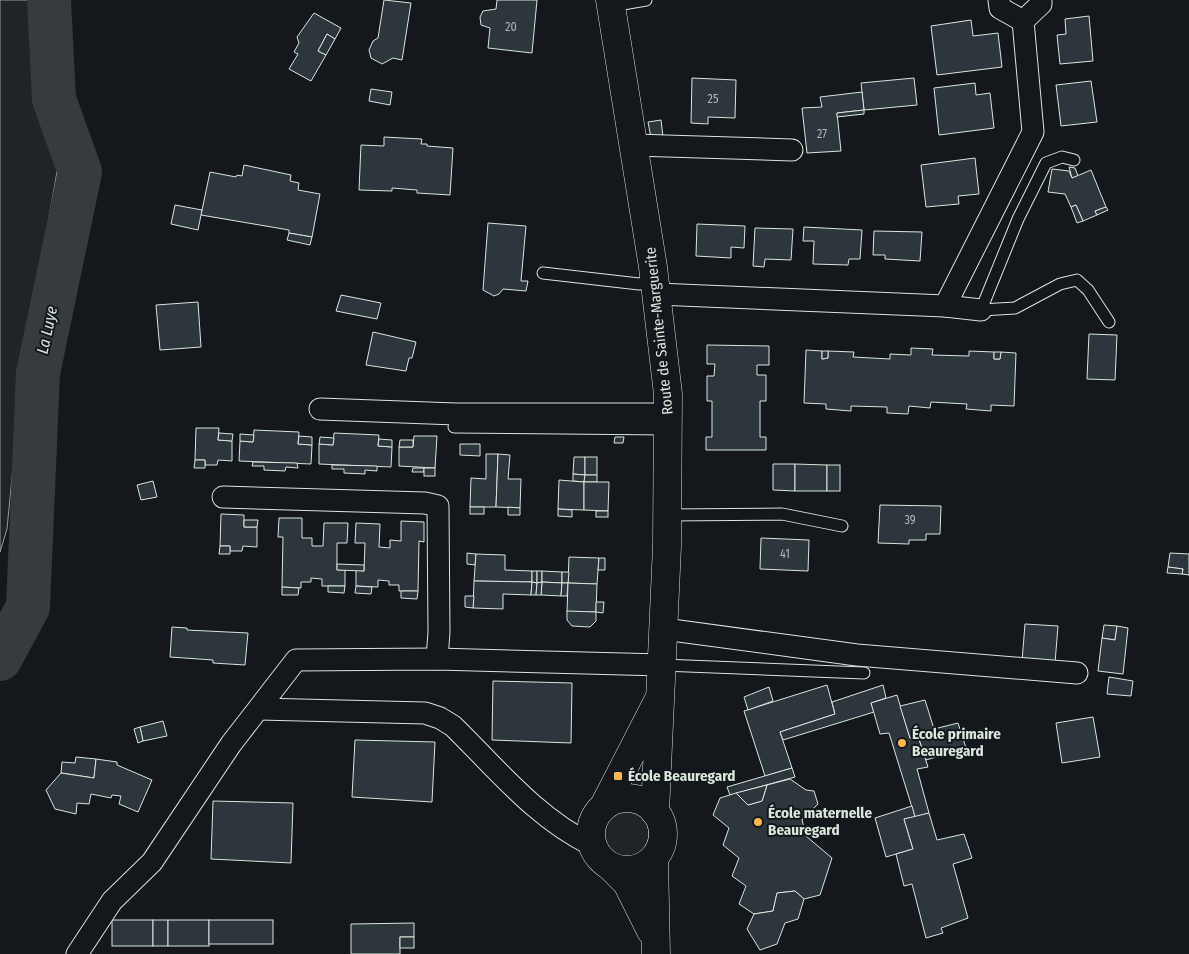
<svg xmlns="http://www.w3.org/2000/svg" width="1189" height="954" viewBox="0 0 1189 954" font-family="'Fira Sans Condensed',sans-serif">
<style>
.green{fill:#202428;stroke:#939e99}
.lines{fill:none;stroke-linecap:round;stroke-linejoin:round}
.river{stroke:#363b3e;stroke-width:44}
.building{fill:#2c363c;stroke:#d8e6dc}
.service-casing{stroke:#d8e6dc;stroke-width:13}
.minor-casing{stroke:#d8e6dc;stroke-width:23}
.tertiary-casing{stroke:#d8e6dc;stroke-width:29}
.service{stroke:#14181c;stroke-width:11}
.minor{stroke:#14181c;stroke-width:21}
.tertiary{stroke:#14181c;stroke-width:28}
.poi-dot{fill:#ffb74d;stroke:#14181c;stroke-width:2}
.labels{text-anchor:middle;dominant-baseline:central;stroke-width:4;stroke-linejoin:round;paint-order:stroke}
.number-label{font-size:12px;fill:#adbab4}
.street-label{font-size:15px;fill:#d8e6dc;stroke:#14181c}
.poi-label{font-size:15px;font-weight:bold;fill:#d8e6dc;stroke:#14181c;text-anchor:start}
.water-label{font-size:16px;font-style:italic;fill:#d8e6dc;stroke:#14181c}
</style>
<rect width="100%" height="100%" fill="#14181c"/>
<g class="green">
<path d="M0,0H38L42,85L60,155L23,364L7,529L0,552Z"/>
<circle cx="626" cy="834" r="23"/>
</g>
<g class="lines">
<path class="river" d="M0,659L28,607L38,373L80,172L54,99L49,0"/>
</g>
<g class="building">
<path d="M384,0L411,3L402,60L393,58L382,64L371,58L369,50L373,41L378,38Z"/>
<path d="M497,0H537L532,53L488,48L490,28L481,25L480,17L483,11L496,9Z"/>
<path d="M314,13L341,28L335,39L327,34L318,51L326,55L311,81L289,69L298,54L294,52L299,43L297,37Z"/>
<path d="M1089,16L1093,61L1060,64L1057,35L1066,34L1065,19Z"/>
<path d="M971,20L973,36L998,33L1002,67L937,75L931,26Z"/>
<path d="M327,34L335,39L326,55L318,51Z"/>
<path d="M692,78L736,80L735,118L708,117V124L691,123Z"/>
<path d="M914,78L917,105L864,110L861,83Z"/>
<path d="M1091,81L1097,122L1061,126L1056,85Z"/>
<path d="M975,83L976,95L990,93L994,128L939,135L934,88Z"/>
<path d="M371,89L392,92L390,105L369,101Z"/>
<path d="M862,92L864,110L837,113L841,151L807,153L802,108L822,107L820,97Z"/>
<path d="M864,110V114L837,117V113Z"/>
<path d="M661,120L663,137L651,138L648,122Z"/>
<path d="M384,137L422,139L421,144H427V146L453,148L450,195L417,193V190L392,188V191L359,190L361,145L384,146Z"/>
<path d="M975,158L979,194L958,196L959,204L926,207L921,165Z"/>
<path d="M244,165L291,175L290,181L299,183L298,190L320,194L312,237L289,233V230L201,215L210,172L236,177L237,175L242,176Z"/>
<path d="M1069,167L1075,168L1078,176L1072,178Z"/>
<path d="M1052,169L1069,171L1072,178L1091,170L1106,207L1095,211L1097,215L1083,221L1076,205L1071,207L1065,194L1048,192Z"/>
<path d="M175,205L202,210L198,230L171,224Z"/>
<path d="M1076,205L1083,221L1077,223L1071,207Z"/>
<path d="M1106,207L1108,210L1097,215L1095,211Z"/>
<path d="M488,223L526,226L521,281H528L526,291L503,289L499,294L494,296L483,290Z"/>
<path d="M697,224L745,226L744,248L731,247V258L696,256Z"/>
<path d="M804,227L862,230L860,259H849L848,265L813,264L814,241H803Z"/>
<path d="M755,228L793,229L791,260L765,259L764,267L753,266Z"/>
<path d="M874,231L922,232L920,261L885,259V255H873Z"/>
<path d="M289,233L312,237L310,245L287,240Z"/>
<path d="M341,295L381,303L377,319L336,311Z"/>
<path d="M198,302L201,347L160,350L156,305Z"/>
<path d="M373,332L416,342L412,358H409L406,371L366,365Z"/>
<path d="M1089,334L1117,335L1115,380L1087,379Z"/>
<path d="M707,345L769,346V365H757V375H766V401H760V437H766V450H706V437H712V401H707V376H714L715,364H707Z"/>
<path d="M911,348L933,349L932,355L969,356V351L994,352V359H1000L1001,352L1016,353L1014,406L991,405V411L966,409L967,404L931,402L930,408L909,406L908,414L887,413V407L851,406V411L826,409V404L804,403L806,350L822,351V359L828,358V351L854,352L853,357L890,359V354L911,355Z"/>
<path d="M822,351H828V358L822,359Z"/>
<path d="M994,352H1001L1000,359H994Z"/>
<path d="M196,428H219L218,440L232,441V461L218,460L217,465H205V460H195Z"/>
<path d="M254,430L299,432L298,444L312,445L311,464L239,461L240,441L253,442Z"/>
<path d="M219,433L233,434L232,441L218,440Z"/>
<path d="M334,433L379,435L378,446L392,447L391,467L319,464V444L333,445Z"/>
<path d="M240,434L254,435L253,442L240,441Z"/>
<path d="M299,436L312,437V445L298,444Z"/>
<path d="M414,436H437L435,468L399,466V447H413Z"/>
<path d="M320,437L334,438L333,445L319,444Z"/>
<path d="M615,437H624L623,443H614Z"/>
<path d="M379,439L392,440V447L378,446Z"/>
<path d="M400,440H413V447H399Z"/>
<path d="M460,444H480V456L460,455Z"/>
<path d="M486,454H498L496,507H470L471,478L486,479Z"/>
<path d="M498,454L510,455L508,479H521L520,508L496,507Z"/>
<path d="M574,457H585V475L573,474Z"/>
<rect x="585" y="457" width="12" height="18"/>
<path d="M195,460H205V468H194Z"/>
<path d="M253,462L297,463L298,468L286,467L285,471L264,470V466H252Z"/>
<path d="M773,464H795V491L773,490Z"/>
<path d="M795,464L827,465V491H795Z"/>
<path d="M332,465L377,466V471L365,470V474L344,473V469H332Z"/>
<rect x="827" y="465" width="13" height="26"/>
<path d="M413,468H424V472H412Z"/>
<rect x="424" y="468" width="11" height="8"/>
<path d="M573,474L585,475L584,482L573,481Z"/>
<path d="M585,475H597V482H584Z"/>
<path d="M559,480L584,482V510L558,509Z"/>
<path d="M153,481L157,497L141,500L137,485Z"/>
<path d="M584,482H609L608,511L584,510Z"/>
<path d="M880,505L941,506L940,534H926V540H909V544L878,543Z"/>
<rect x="470" y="507" width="14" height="7"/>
<path d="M508,507L520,508V515H508Z"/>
<path d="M558,509L572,510V517L558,516Z"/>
<rect x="596" y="511" width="12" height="6"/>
<path d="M221,514L244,515V527H257V547L243,546L242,551H230V546H220Z"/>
<path d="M279,518H302V538H312V546H323L324,523H348L347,543H337V570H345V586H322V579L311,578V582H301V588L282,587L283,537H278Z"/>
<path d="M244,520H258L257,527H244Z"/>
<path d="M401,521L424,522V542L419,541L418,591H399V585H389V581L378,580V587L356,586V570L364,571L365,543H355L356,523L380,524L379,547L390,548V540L401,541Z"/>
<path d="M761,538L809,540L808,571L760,569Z"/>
<path d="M220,546H230V554H219Z"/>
<path d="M467,553L476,554L475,565L467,564Z"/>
<path d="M1170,553L1189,554V575L1182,574L1183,569L1168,567Z"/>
<path d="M476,554L505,555V570L532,571V582L474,581Z"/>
<path d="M569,557L599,558L597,584L568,583Z"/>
<path d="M599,558H605V570H598Z"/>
<path d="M337,564L364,565V571L337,570Z"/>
<path d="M1168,567L1183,569L1182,574L1167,573Z"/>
<path d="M532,571H537V583L532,582Z"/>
<path d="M537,571H542V582L537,583Z"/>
<path d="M542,571L562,572V583L542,582Z"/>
<path d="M562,572H569L568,583H562Z"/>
<path d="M474,581L532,582L531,595L503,594V609L473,608Z"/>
<path d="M532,582L537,583L536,595H531Z"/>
<path d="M542,582L562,583L561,596L541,595Z"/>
<path d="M542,582L541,595H536L537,583Z"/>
<path d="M562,583H568L567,596H561Z"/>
<path d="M568,583L597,584L596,612H567Z"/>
<path d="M328,586H345L344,593L328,592Z"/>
<path d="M356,586L372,587L371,594L355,593Z"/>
<path d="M282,587L299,588L298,595H282Z"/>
<path d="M401,591H418L417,599L401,598Z"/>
<path d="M465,596H474L473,608L465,607Z"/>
<path d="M596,602H604L603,613L596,612Z"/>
<path d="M567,611L596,612V621L590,627L572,626L567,620Z"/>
<path d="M1025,624L1058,626L1055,663L1022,661Z"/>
<path d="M1104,625L1117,626L1115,640L1102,638Z"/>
<path d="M1117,626L1128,628L1123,674L1098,671L1102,638L1115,640Z"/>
<path d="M172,627L187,628V630L248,633L245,665L213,663V660L170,657Z"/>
<path d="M1109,677L1133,681L1131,696L1107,694Z"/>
<path d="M493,681L572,683L571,743L492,740Z"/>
<path d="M827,685L835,714L780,732L792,768L765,776L744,711Z"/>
<path d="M883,685L886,698L871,703L874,712L783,740L780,732L835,714L832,702Z"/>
<path d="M769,687L773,701L748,710L744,697Z"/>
<path d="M897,695L910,738L918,736L928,767L917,769L929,813L915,817L889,733L880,734L871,703Z"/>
<path d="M925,700L934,729L958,723L966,748L926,760L918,736L910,738L900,706Z"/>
<path d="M1093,717L1100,757L1062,763L1056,723Z"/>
<path d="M163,721L167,736L143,741L140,727Z"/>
<path d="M140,727L143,741L138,743L134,729Z"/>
<path d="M355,740L435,742L432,802L352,797Z"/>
<path d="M76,757L96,759L94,778L61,773L62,762L75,763Z"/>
<path d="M96,759L117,762V765L152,780L138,812L119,804L121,796L112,795L111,798L91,794L89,804L77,803L76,814L55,809L46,790L61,773L94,778Z"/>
<path d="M792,768L795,777L730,795L727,787Z"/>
<path d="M790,779L806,790L814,791L818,804L802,820L806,836L832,858L820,895L804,899L795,891L777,893L773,911L754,914L739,904L746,886L732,876L739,858L723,845L729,828L713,815L720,798L736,793L748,805L762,801L767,785Z"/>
<path d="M767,785L762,801L748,805L736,793Z"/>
<path d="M213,801L293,803L291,863L211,859Z"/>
<path d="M912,806L915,817L904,819L913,849L886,857L875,818Z"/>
<path d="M929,813L937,840L964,834L972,858L953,864L968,918L941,928L943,933L926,938L912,884L904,886L896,854L913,849L904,819Z"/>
<path d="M795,891L804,899L798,919L785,923L777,944L760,950L747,929L754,914L773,911L777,893Z"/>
<rect x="112" y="920" width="41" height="26"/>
<rect x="153" y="920" width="15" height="26"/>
<rect x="168" y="920" width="41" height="26"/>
<rect x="209" y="920" width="64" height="24"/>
<path d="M414,923V937H400V954H351V924Z"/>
<rect x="400" y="937" width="14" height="11"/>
</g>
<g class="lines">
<defs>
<g id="service">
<path d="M611,6L646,0"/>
<path d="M1074,160L1062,157L1046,163L1018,219L981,310L1015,308L1060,284L1077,280L1088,290L1109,322"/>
<path d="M543,273L639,284L655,281"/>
<path d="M454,427L667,429"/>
<path d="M668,515L782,514L842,526"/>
<path d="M662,665L864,673"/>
</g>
<g id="minor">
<path d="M999,0L1000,8L1023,21"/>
<path d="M1023,21L1041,4V0"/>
<path d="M634,145L792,150"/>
<path d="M657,294L945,306L981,310"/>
<path d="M945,306L1033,132L1023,21"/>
<path d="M320,409L456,414H669"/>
<path d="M223,497L425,503L438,506L439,632L437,659"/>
<path d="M664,629L857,655L1077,673"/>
<path d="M259,709L425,713L440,718L453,726C496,768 537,819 592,845"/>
<path d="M77,954L112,901L152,862L231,744L296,660L437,659L662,665"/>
</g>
<g id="tertiary">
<path d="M610,0L653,267L668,394L667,546L655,812"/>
<circle cx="627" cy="834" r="36"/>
<path d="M604,806L658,701"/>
<path d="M654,858L656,954"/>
<path d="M610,866L627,883L651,931"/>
</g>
</defs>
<use href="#service" class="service-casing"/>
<use href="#minor" class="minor-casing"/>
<use href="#tertiary" class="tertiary-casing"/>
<use href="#service" class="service"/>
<use href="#minor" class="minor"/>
<use href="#tertiary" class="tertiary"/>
</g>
<g class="poi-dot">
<circle cx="902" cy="743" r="5"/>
<rect x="613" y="771" width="10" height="10" rx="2.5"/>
<circle cx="758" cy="822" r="5"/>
</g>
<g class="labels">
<g class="number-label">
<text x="511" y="27">20</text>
<text x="713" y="99">25</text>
<text x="822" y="134">27</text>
<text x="910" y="520">39</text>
<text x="785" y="554">41</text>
</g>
<g class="street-label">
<text transform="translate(659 331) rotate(-96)">Route de Sainte-Marguerite</text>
</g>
<g class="poi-label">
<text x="912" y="734">École primaire<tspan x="912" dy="17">Beauregard</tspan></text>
<text x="628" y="776">École Beauregard</text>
<text x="768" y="813">École maternelle<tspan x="768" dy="17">Beauregard</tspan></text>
</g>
<g class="water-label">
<text transform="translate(47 330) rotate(-78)">La Luye</text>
</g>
</g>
</svg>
